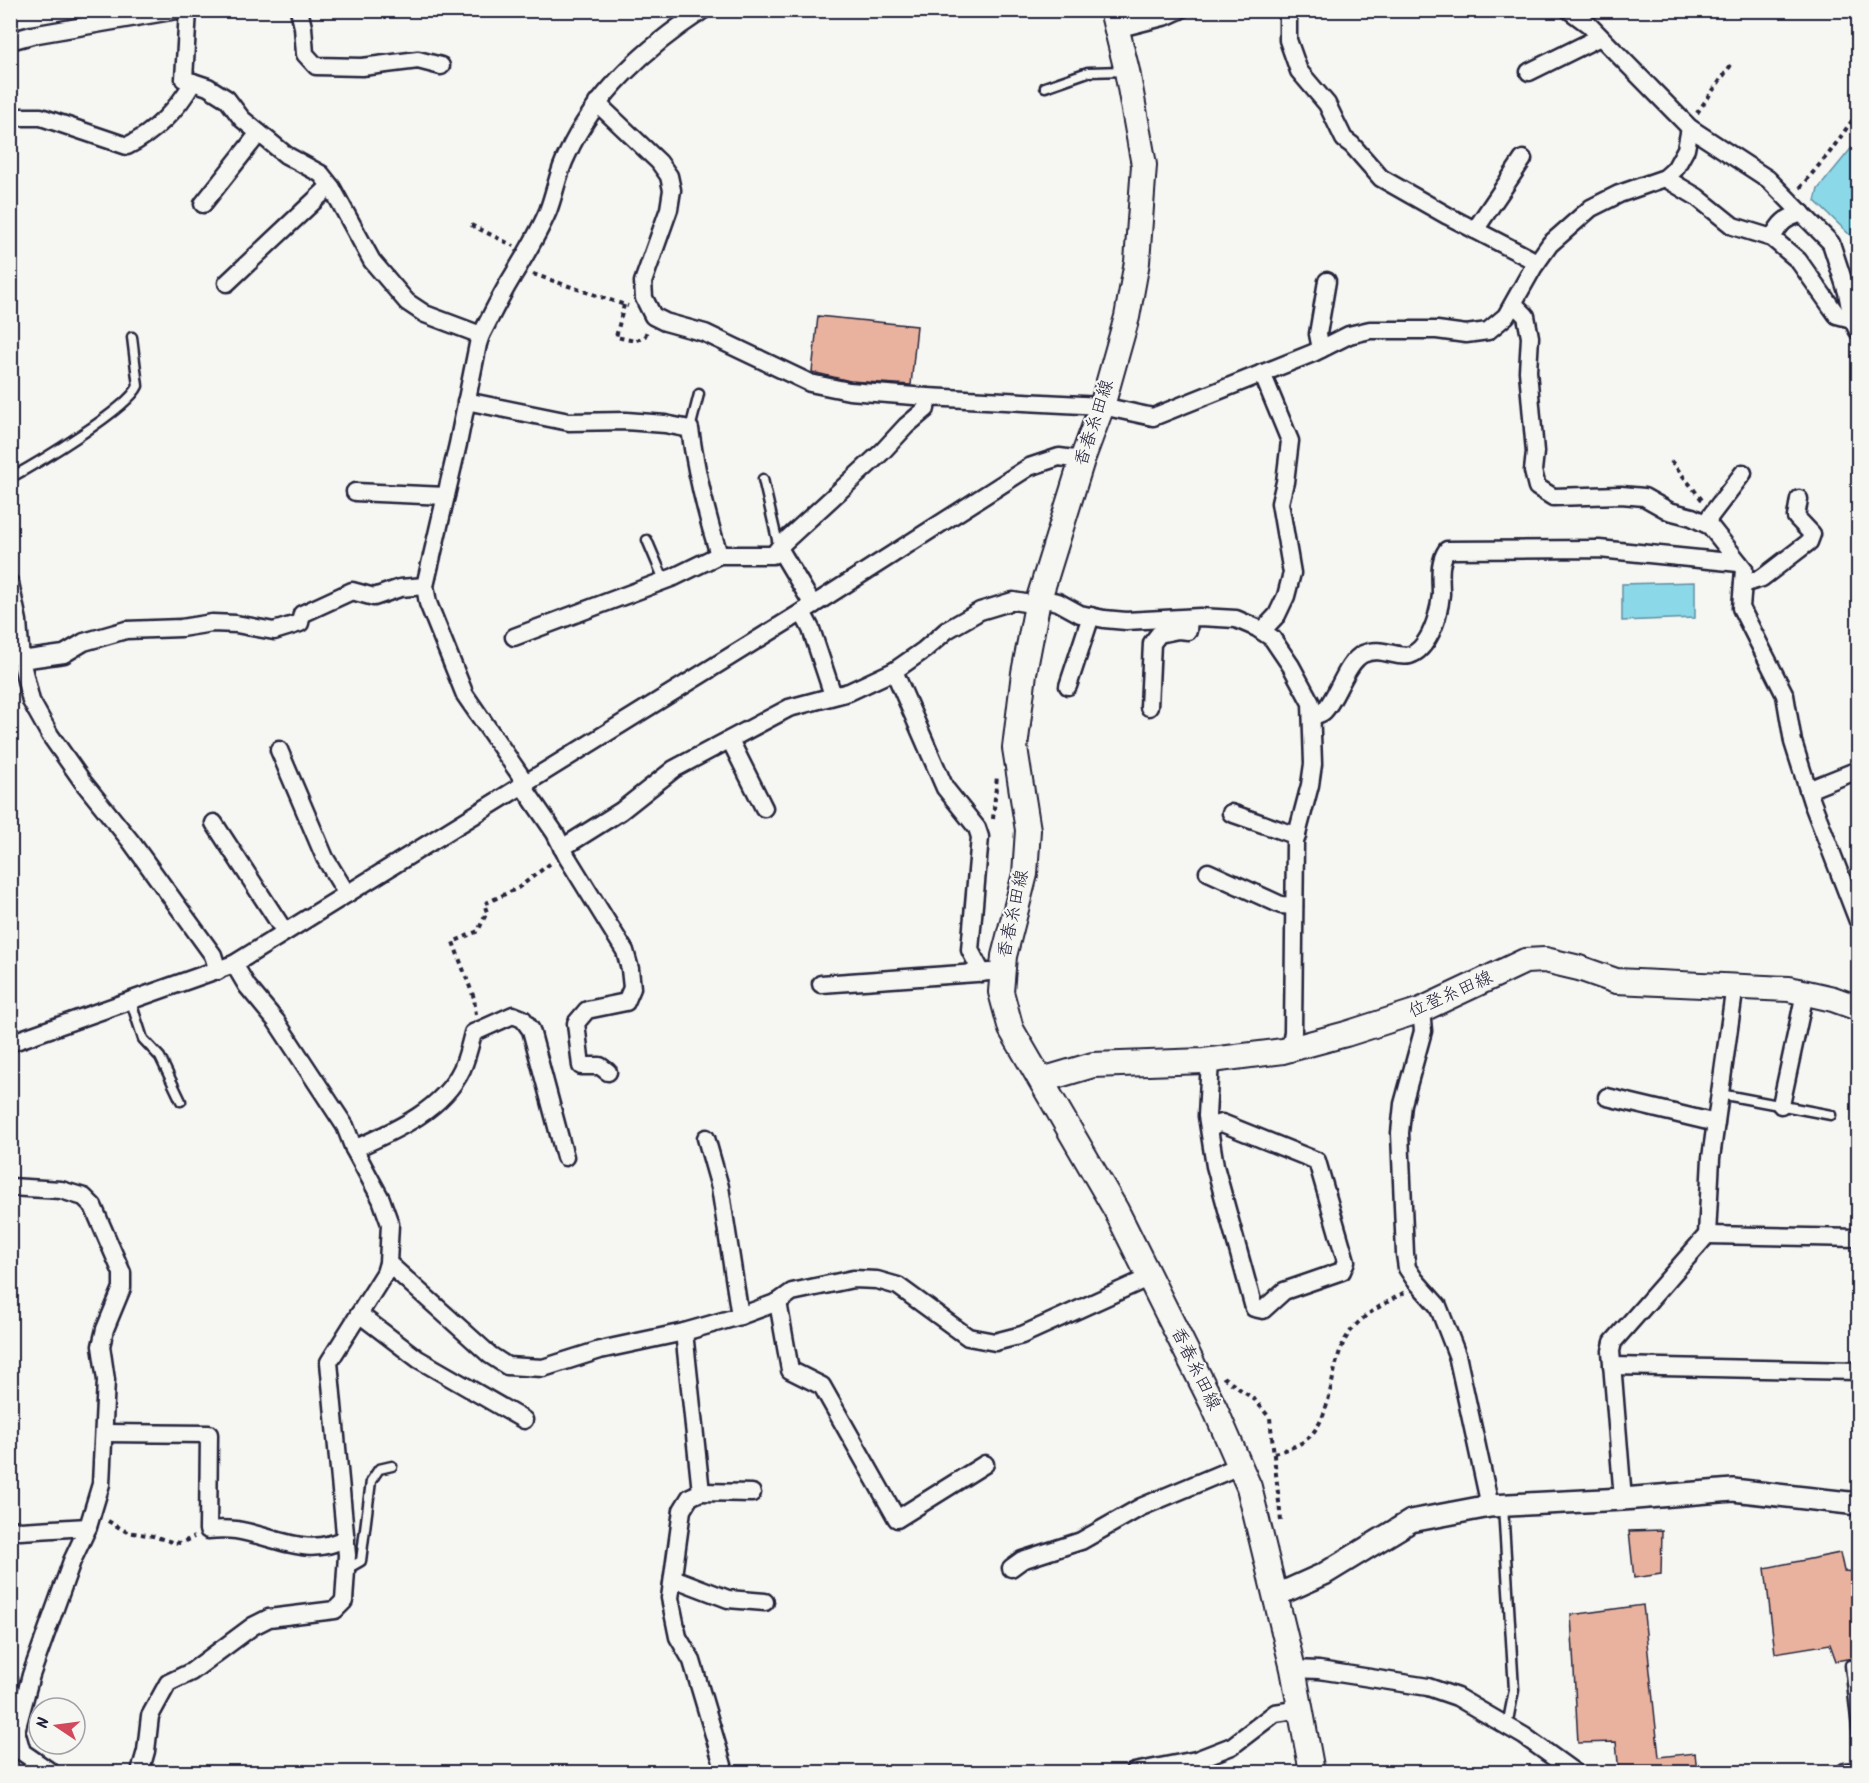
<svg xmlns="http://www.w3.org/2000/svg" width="1869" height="1783" viewBox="0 0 1869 1783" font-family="Kalam,'Klee One',sans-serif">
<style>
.water{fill:#8ad8e8;stroke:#608fa3;stroke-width:1.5}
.building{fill:#e9b29e;stroke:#22223b;stroke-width:1.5}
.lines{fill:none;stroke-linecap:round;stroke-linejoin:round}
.service-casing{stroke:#22223b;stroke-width:13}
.minor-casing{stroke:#22223b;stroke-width:21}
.tertiary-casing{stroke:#22223b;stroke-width:26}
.secondary-casing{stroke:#22223b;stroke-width:28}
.path{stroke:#22223b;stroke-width:4;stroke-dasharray:4.5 4.5;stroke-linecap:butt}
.service{stroke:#f6f6f2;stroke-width:8}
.minor{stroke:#f6f6f2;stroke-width:16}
.tertiary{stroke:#f6f6f2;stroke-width:21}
.secondary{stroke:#f6f6f2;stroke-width:24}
.labels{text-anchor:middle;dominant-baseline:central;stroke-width:4.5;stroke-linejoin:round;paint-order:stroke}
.street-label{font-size:18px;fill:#22223b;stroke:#f6f6f2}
</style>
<rect width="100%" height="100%" fill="#f6f6f2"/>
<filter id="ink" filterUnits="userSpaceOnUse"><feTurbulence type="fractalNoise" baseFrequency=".0167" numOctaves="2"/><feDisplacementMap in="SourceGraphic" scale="12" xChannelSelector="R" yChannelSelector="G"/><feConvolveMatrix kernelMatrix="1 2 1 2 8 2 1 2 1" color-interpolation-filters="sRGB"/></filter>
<g filter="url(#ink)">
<g class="water">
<path d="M1858,140V243L1815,201L1818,189Z"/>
<path d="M1695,582V618L1622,621V584Z"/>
</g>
<g class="building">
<path d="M818,316L917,326L911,385L850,381L812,372Z"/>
<path d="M1662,1530L1661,1574L1634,1578L1629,1531Z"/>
<path d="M1840,1553L1844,1571L1858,1572V1657L1836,1661L1830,1644L1775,1653L1765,1568Z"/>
<path d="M1643,1605L1659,1757L1695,1753L1697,1773H1619L1616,1742L1578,1743L1571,1615Z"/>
</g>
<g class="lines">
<defs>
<g id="service">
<path d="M1045,87L1088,72L1124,71"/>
<path d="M690,429L699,394"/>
<path d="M10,478C36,464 128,409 138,386L132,337"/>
<path d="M763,479L779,548"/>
<path d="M647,540L664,580"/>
<path d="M131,1002L143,1039L160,1057L181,1101"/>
<path d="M1720,1094L1831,1115"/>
<path d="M1503,1506L1514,1690L1507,1726"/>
<path d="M347,1569L361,1561L371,1481L379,1469L392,1466"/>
<path d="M1850,1665L1858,1737"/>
</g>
<g id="minor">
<path d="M188,10L184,79L208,87L227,99L242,119L286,155L321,174L332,188L372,261L407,302L425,314L481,335"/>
<path d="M299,10L303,27L305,54L316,66L362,67L418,60L441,66"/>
<path d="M1288,10V40L1299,71L1327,104L1344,139L1352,145L1381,178L1448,216L1537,262"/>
<path d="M1569,10L1588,24L1690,128L1768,179L1831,243L1847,292L1852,319L1858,331"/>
<path d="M1116,29L1167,16L1180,10"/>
<path d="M10,41L32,35L177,10"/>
<path d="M1529,72L1600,37"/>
<path d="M597,103L659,162L669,176L672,190L669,209L643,282L644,298L653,316L665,322L705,333L810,383L849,391L927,397"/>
<path d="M10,117H41L127,146C154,133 178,109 193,82"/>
<path d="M1665,178L1697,197L1733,226L1772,238L1798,260L1837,315L1852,319"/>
<path d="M203,204L259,133"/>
<path d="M1475,230L1523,159"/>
<path d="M1772,238C1781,222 1784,219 1802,213"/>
<path d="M227,283L330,186"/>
<path d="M1514,304L1526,316L1530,337L1528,371L1535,452L1533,471L1537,487L1553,497L1621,495L1644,497L1669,511L1692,517L1710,526L1744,569L1741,608L1785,695L1793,742L1812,802L1858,921"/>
<path d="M1321,349L1318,334L1327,281"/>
<path d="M466,401L569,422L626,421L665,424L690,429C696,473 706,513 719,555"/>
<path d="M355,492L446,496"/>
<path d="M1705,523L1743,473"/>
<path d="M779,548L813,605"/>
<path d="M10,583L18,621L21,660L31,701L50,735L83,782L132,843L213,955L218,971"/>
<path d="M1743,584L1762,578L1809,542L1812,534L1796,517L1799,499"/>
<path d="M1039,598L1058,602L1080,614L1104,619L1126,621L1200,617L1236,619L1257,628L1272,638L1291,666L1311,703L1313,764L1310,785L1295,842L1293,1032L1290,1049"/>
<path d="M802,612L811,629L833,695"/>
<path d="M1262,631L1277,615L1286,596L1292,573L1280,503L1285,482L1290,441L1262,373"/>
<path d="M514,637L674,577L719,555H773L784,542L882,452L906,426L926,409L927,397L1102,406L1153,417L1313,353L1349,335L1370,330H1437L1466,334L1488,331L1506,316L1533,268L1550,244L1591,208L1619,194L1665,178L1675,169L1686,149L1690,128"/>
<path d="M21,660L64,654L84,642L126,630L181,628L212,623L236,624L274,631L300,623L302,614L352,591L374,597L400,588L425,586"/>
<path d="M894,671L945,788L977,828L980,837L970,950L982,973"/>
<path d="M1068,686L1091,616"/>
<path d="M1149,707L1152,643L1159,634L1178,630L1188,631L1189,618"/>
<path d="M1312,717C1315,715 1321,714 1324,711C1337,698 1346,662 1363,654C1389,642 1407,674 1428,638C1435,626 1440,608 1441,594C1441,579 1438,563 1447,550L1599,549L1739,563"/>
<path d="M730,740L764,808"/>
<path d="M279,750L325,858L347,894"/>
<path d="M525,782L465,695L428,603L425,586L458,444L478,344L481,335C491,316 500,297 511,279C524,257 538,235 548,211C555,193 558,172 567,155C595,93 647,47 703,10"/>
<path d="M522,785L555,833L567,857L625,951L630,969L632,988L626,1002L587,1010L576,1023L581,1066H600L608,1072"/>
<path d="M1808,790L1858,770"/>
<path d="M1231,813L1297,836"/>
<path d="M214,823L285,932"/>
<path d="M562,848L621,811L674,769L789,708L849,692L894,671L924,650L947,630L980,611L1013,601L1037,605"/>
<path d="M1208,872L1281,905L1294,906"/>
<path d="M821,984L990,972"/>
<path d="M1421,1010L1423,1031L1403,1104L1400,1133L1405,1254L1407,1268L1415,1280L1438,1306L1457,1355L1490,1506"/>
<path d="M10,1043L234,964L802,612L1029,467L1059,457L1082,460"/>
<path d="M1607,1097L1716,1123"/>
<path d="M1781,1105L1805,993"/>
<path d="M1209,1126L1222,1123L1317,1161L1346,1261L1342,1271L1284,1291L1263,1310L1254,1308L1215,1166L1207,1116L1210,1060"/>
<path d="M706,1138L720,1187L740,1316"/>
<path d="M354,1149C394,1131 442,1111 462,1069C467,1058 470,1045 473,1033L513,1015L523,1019L531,1030L565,1157"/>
<path d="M10,1187L61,1190L84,1197L93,1206L122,1273V1288L105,1329L101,1346L106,1380L101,1484L88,1527L72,1561L31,1675L16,1731L22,1752L51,1772"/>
<path d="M1707,1235L1858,1238"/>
<path d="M388,1263L490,1355L507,1366L543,1368L600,1350L684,1332L740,1316L778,1302L792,1292L853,1279L877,1280L898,1286L968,1337L995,1342L1022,1335L1150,1277"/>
<path d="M778,1302L790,1370L822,1386L897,1519L985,1464"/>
<path d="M359,1314L418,1359L524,1420"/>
<path d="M684,1332L701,1492L690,1497L682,1510L670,1598L678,1637L692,1661L725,1772"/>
<path d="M1612,1366L1858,1371"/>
<path d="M104,1433L209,1434L208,1530C218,1529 227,1529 236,1530C275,1536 307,1559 346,1538"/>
<path d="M701,1492L752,1493"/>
<path d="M1623,1499L1611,1351L1613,1342L1707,1235L1711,1158L1735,985"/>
<path d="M10,1528L20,1531L88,1527"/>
<path d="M1011,1568L1022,1560L1081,1541L1141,1507L1239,1466"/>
<path d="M673,1578L728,1599L765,1602"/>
<path d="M1293,1669L1319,1670L1428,1687L1457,1697L1524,1736L1574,1772"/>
<path d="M140,1772L146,1751L150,1716L168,1683L191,1672L253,1626L269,1618L335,1610L344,1601L347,1555L329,1362L385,1273L388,1263L390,1224L381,1199L354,1149L345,1126L276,1021L247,986L234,964"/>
<path d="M1134,1772L1196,1760L1232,1746L1275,1713L1301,1709"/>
<path d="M1845,1772L1858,1771"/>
</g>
<path id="tertiary" d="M1275,1596L1324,1574L1411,1521L1490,1506L1623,1499L1733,1490L1858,1504"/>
<g id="secondary">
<path d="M1112,10L1127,71L1144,165L1137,262L1127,317L1102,406L1082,460L1037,605L1024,673L1015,748L1028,830L1025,874L1004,956L1001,992L1011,1029L1116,1210L1215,1409L1249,1487L1293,1669L1312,1772"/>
<path d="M1042,1080L1093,1065L1204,1061L1283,1051L1346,1034L1421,1010L1525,961L1545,960L1579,968L1616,981L1789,989L1833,999L1858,1008"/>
</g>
</defs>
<use href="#service" class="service-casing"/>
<use href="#minor" class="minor-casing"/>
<use href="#tertiary" class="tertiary-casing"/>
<use href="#secondary" class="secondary-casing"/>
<g class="path">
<path d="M1697,113L1731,65"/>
<path d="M1800,188L1830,152L1858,112"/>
<path d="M471,225L514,246"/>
<path d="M533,274L628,306"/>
<path d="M624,305L616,337L635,341L645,336L647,331"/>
<path d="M1671,461L1703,501"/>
<path d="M993,819L997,776"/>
<path d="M476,1015L474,998L453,942L478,931L487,912L484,904L518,888L551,863"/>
<path d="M1223,1377L1255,1400L1270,1418L1281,1521"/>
<path d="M1274,1453C1285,1450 1299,1446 1308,1438C1337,1411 1327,1363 1350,1332C1364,1313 1385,1304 1405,1292"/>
<path d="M108,1521L127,1532L153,1536L172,1542L181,1543L194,1537"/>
</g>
<use href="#service" class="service"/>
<use href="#minor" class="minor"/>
<use href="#tertiary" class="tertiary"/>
<use href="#secondary" class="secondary"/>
</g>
</g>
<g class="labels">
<g class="street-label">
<text transform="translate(1095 423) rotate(-72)">香春糸田線</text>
<text transform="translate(1014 914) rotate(-78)">香春糸田線</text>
<text transform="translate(1451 995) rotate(-24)">位登糸田線</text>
<text transform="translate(1195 1369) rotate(64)">香春糸田線</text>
</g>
</g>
<rect width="1869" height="1783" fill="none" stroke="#f6f6f2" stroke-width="36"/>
<rect x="18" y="18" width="1833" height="1747" fill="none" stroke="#22223b" stroke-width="2" filter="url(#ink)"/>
<g transform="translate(57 1726) rotate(283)"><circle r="28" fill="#f6f6f2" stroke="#a1a1a9" stroke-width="1.5"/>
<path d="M0-4.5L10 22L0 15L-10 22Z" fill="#d1495b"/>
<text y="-9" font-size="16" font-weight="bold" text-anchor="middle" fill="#22223b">N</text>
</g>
</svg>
